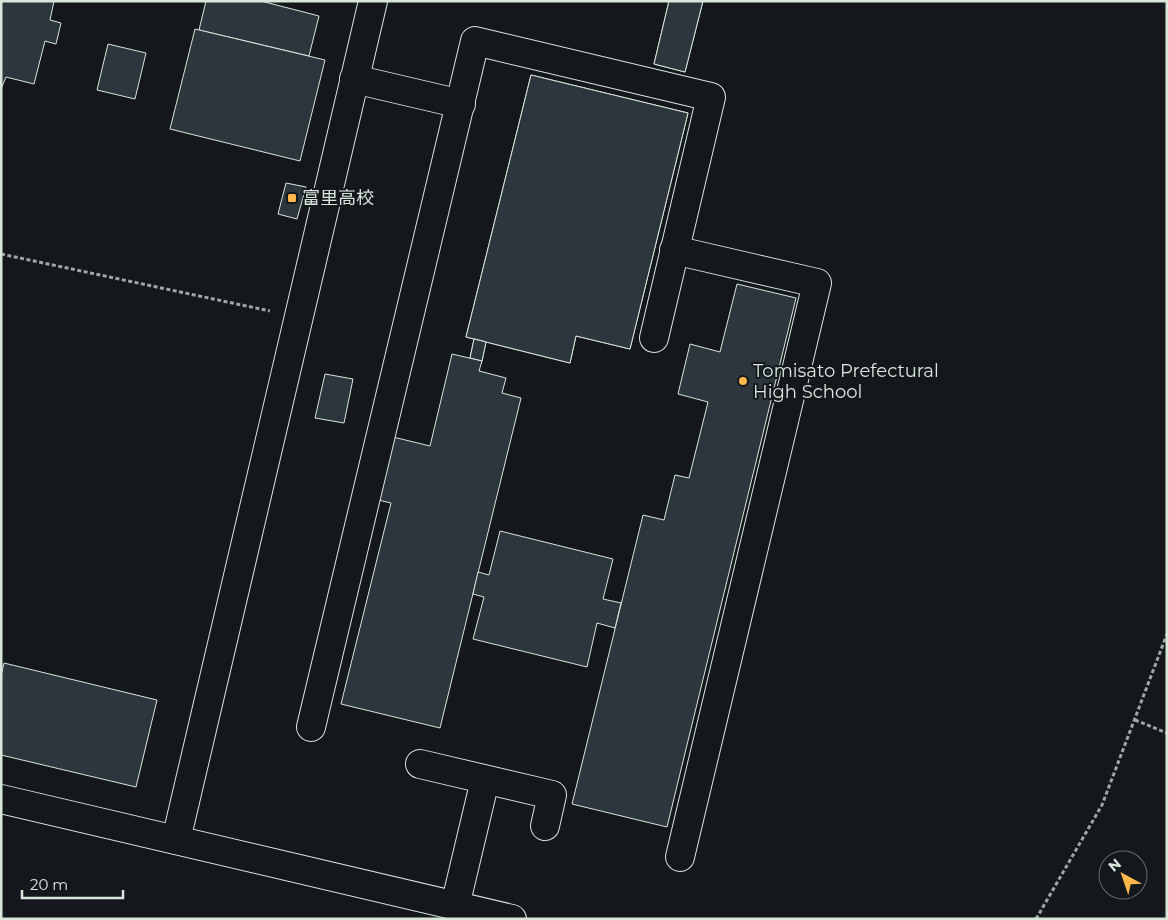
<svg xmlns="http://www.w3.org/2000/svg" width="1168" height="920" viewBox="0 0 1168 920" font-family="Montserrat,'Noto Sans JP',sans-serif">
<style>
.building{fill:#2c363c;stroke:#d8e6dc}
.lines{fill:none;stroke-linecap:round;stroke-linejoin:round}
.minor-casing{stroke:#d8e6dc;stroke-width:30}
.path{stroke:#9da8a2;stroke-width:3;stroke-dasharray:4 2.5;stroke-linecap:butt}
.minor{stroke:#14181c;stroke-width:28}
.poi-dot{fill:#ffb74d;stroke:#14181c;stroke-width:2}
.labels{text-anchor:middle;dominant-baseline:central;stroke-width:4;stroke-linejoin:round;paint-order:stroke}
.poi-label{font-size:18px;fill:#d8e6dc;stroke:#14181c;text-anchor:start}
</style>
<rect width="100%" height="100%" fill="#14181c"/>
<g class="building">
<path d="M1,1H54L50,20L61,23L56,44L45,41L34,84L6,77L1,89Z"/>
<path d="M206,1H261L319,16L309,56L199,30Z"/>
<path d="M669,1H703L685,72L654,64Z"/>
<path d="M669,1H703L685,72L654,64Z"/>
<path d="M195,29L325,60L300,161L170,129Z"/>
<path d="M108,44L146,53L135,99L97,90Z"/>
<path d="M531,75L688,113L630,349L576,336L570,363L466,337Z"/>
<path d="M531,75L688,113L630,349L576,336L570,363L466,337Z"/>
<path d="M286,183L306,187L297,219L278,214Z"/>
<path d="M737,284L796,298L667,827L572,804L643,515L664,520L675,475L689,478L708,402L678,394L690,344L720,352Z"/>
<path d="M474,339L486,342L482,361L470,358Z"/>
<path d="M474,339L486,342L482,361L470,358Z"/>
<path d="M452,354L482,361L479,371L506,378L502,393L521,398L440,728L341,704L391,503L374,499L389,436L430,446Z"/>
<path d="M325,374L353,379L344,423L315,418Z"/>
<path d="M500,531L613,559L603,599L621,603L615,628L597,623L587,667L473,639L484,597L473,594L478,572L489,575Z"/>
<path d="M4,663L157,700L136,787L1,755V676Z"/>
</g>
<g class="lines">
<defs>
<g id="minor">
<path d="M354,79L461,104"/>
<path d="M674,250L817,283L680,857"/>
<path d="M311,727L475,41L711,97L654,338"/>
<path d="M420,764L552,795L545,826"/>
<path d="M1,799L512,919"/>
<path d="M176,840L373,1"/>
<path d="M455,906L485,780"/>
</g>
</defs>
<use href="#minor" class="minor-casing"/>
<g class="path">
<path d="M1,254L270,311"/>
<path d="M1135,720L1167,733"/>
<path d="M1036,919L1102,805L1167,634"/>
</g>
<use href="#minor" class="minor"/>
</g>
<g class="poi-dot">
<rect x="287" y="193" width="10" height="10" rx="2.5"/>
<circle cx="743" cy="381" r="5"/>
</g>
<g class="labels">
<g class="poi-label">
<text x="302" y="198">富里高校</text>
<text x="753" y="371">Tomisato Prefectural<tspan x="753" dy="21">High School</tspan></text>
</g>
</g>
<rect width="1168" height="920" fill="none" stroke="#d8e6dc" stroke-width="5"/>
<g transform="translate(1123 875) rotate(320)"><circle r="24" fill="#14181c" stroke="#626a69"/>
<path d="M0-4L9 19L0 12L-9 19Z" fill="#ffb74d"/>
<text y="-8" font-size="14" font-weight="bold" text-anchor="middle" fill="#d8e6dc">N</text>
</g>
<path d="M22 890v8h101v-8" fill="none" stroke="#d8e6dc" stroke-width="2.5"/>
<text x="30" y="890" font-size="15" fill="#d8e6dc" stroke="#14181c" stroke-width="4" paint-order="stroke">20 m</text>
</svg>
